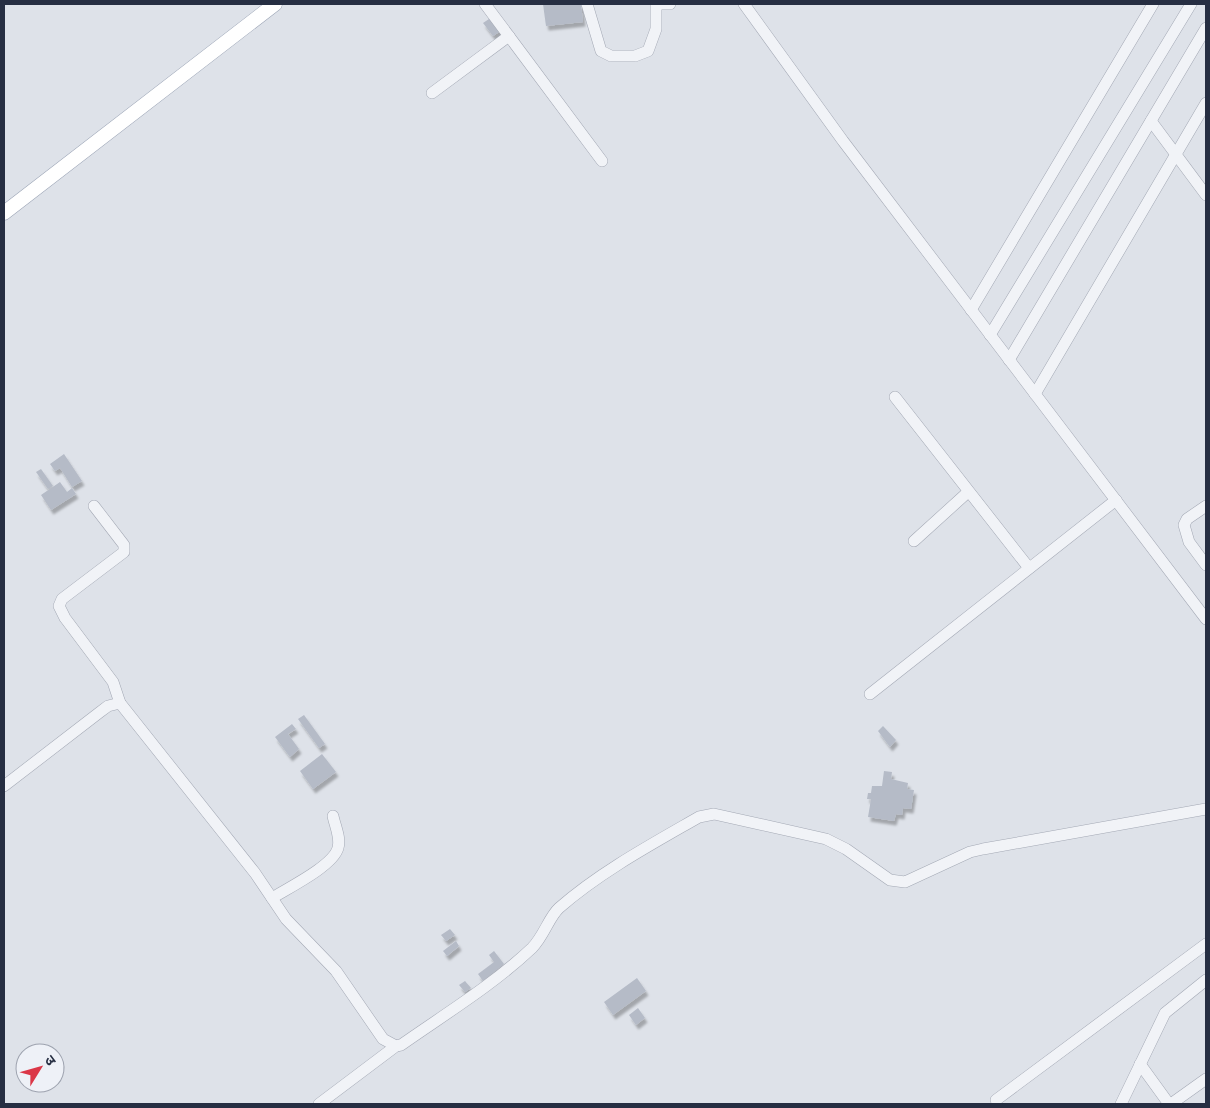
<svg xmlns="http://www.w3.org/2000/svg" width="1210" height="1108" viewBox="0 0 1210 1108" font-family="'Archivo Narrow','Noto Sans Devanagari',sans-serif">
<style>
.building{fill:#b5bbc7;filter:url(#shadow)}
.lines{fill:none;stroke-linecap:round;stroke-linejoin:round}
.minor-casing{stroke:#a3a8b4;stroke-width:12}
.major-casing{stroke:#9ca5b6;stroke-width:15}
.minor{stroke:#f1f3f7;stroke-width:11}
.major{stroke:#fff;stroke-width:14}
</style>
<defs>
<filter id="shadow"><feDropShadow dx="2.5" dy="4.5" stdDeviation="1" flood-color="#0004"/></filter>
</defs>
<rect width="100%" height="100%" fill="#dee2e9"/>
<g class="building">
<path d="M543,4H581L583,22L546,26Z"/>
<path d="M492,17L502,30L493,36L483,23Z"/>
<path d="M64,454L82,481L72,487L60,468L55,471L50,464Z"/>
<path d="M41,469L53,486L48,489L36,472Z"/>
<path d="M60,482L67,492L72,488L76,494L51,510L41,495Z"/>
<path d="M304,715L325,744L319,748L298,719Z"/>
<path d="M292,724L296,729L288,734L299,749L290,757L275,737Z"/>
<path d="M883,726L896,740L890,747L878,731Z"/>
<path d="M322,754L336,772L313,789L300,771Z"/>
<path d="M884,771L892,772L891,779L908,783L907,789L914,790L911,809L903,808L902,815L896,814L894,821L868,817L871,799H867L868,793H871L872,786H882Z"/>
<path d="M450,929L455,935L446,941L441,935Z"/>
<path d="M456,941L459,946L447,956L443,951Z"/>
<path d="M494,951L504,964L483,981L478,974L494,962L489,955Z"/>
<path d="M637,978L646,991L613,1015L604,1002Z"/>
<path d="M465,981L471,988L465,992L459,985Z"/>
<path d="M638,1008L645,1018L636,1025L629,1015Z"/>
</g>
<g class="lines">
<defs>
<g id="minor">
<path d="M485,4L602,161"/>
<path d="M587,4L601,51L611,56H635L648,51L656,29V4"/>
<path d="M658,4H670"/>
<path d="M744,4L843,141L1206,619"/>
<path d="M432,93L509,36"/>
<path d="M1151,121L1206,195"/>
<path d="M971,310L1153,4"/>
<path d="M990,335L1191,4"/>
<path d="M1009,360L1206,28"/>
<path d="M1035,394L1206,103"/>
<path d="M895,397L1029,568"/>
<path d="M94,506L124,545V552L62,599L59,606L65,618L113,682L120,703"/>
<path d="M1206,506L1187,519L1184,525L1189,542L1206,565"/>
<path d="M914,541L968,492"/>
<path d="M870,694L1116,500"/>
<path d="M4,786L100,712L108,706L120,703L255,873L286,919L336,971L383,1039L396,1046"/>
<path d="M272,898C288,888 333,866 338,848C341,838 335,826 333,816"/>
<path d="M1140,1064L1169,1104"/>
<path d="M996,1100L1206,944"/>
<path d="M319,1104L396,1046L401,1045C445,1014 493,985 532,948C544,936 549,917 559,908C600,872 652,844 699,817L714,814L826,839L846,849L890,880L905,882L970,852L983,849L1206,809"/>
<path d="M1121,1104L1165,1013L1206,980"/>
<path d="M1171,1104L1206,1079"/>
</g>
<path id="major" d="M4,213L275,4"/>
</defs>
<use href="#minor" class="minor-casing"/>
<use href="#major" class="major-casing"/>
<use href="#minor" class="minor"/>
<use href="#major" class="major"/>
</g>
<rect width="1210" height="1108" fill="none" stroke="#262e42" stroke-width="10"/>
<g transform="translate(40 1068) rotate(53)"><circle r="24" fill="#eef1f7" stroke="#9ea3af"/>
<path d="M0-4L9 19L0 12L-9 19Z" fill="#db3747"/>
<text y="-8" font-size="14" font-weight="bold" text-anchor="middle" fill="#262e42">उ</text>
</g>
</svg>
